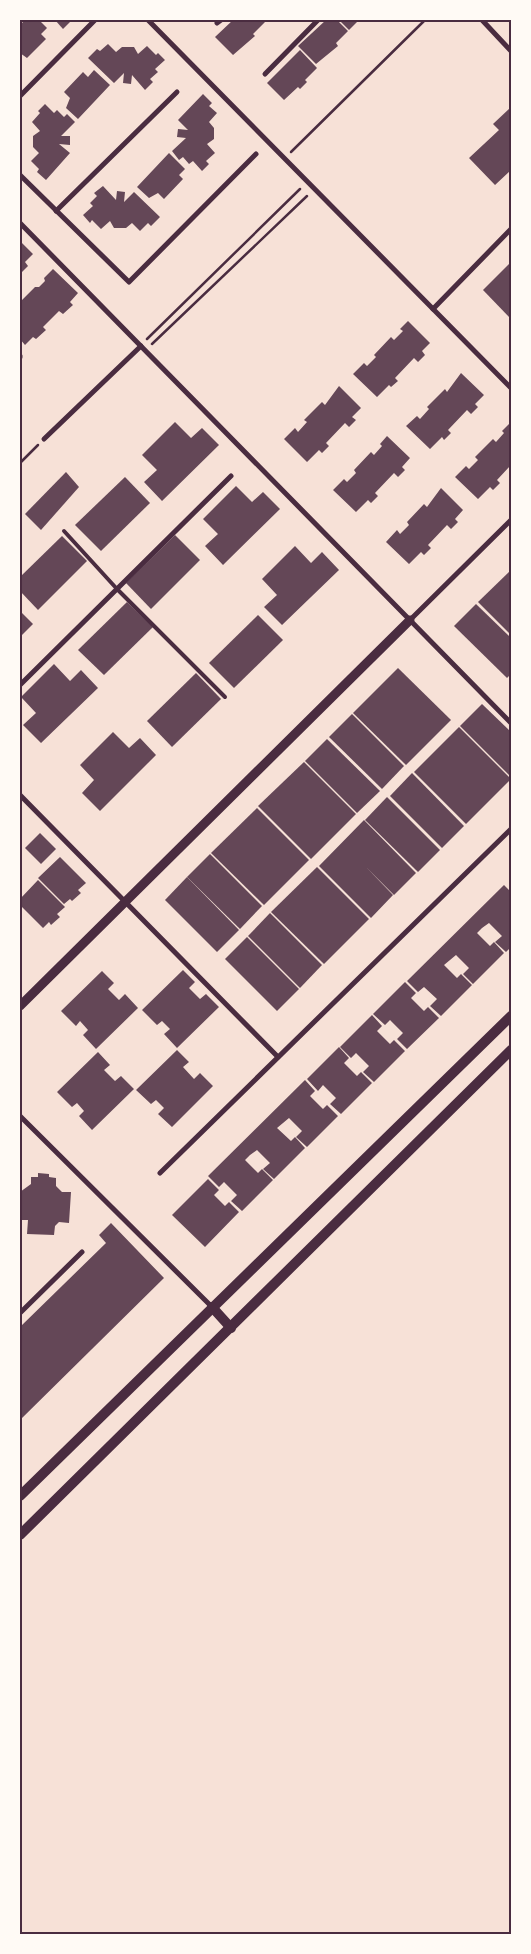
<svg xmlns="http://www.w3.org/2000/svg" width="531" height="1954" viewBox="0 0 531 1954" font-family="'Golos Text',sans-serif">
<style>
.building{fill:#644757}
.lines{fill:none;stroke-linecap:round;stroke-linejoin:round}
.path{stroke:#4a2c40;stroke-width:2.5}
.service{stroke:#4a2c40;stroke-width:4}
.minor{stroke:#4a2c40;stroke-width:5}
.tertiary{stroke:#4a2c40;stroke-width:9}
.secondary{stroke:#4a2c40;stroke-width:10}
.neatline{fill:none;stroke:#4a2c40;stroke-width:2}
</style>
<rect width="100%" height="100%" fill="#f7e1d7"/>
<g class="building">
<path d="M25,20H39L47,28L41,34L46,39L27,58L20,53V25Z"/>
<path d="M55,20H68L70,22L63,29Z"/>
<path d="M233,20L265,22L253,34L255,36L233,55L215,37Z"/>
<path d="M326,20H337L348,31L336,43L338,46L316,64L298,46Z"/>
<path d="M339,20H359L349,30Z"/>
<path d="M108,44L116,52L122,47H134L138,54L147,46L156,55L158,53L165,60L155,69L158,72L150,79L153,82L145,90L132,75L131,84L123,83L124,73L114,83L88,58L97,49L100,51Z"/>
<path d="M300,50L317,68L305,80L307,82L300,89L298,87L284,100L267,83Z"/>
<path d="M94,70L110,85L78,119L66,108L70,98L64,92L83,72L88,77Z"/>
<path d="M203,94L212,103L209,106L217,113L209,122L214,128V139L207,144L215,153L206,161L209,164L202,171L193,161L189,164L183,157L179,160L172,151L186,138L177,137L178,129L188,130L178,120Z"/>
<path d="M45,104L54,113L57,110L64,117L67,114L75,122L61,136H70V145L59,144L70,153L46,180L37,172L39,169L31,161L39,153L33,147V136L40,131L32,122L40,113L38,111Z"/>
<path d="M511,107V170L495,185L469,158L499,130L493,124Z"/>
<path d="M169,153L185,169L179,175L183,179L164,199L158,193L149,198L137,187Z"/>
<path d="M103,186L116,200L117,191L125,192L124,202L134,192L160,217L151,226L148,223L140,231L132,223L126,228H114L110,221L101,229L92,220L90,223L83,215L93,206L90,203L97,196L94,193Z"/>
<path d="M20,241L33,254L25,262L28,266L20,274Z"/>
<path d="M511,262V319L483,290Z"/>
<path d="M53,269L78,293L70,302L73,305L63,314L59,311L43,327L46,330L36,339L33,337L25,345L20,339V302L35,287H39L45,281L44,278Z"/>
<path d="M408,321L430,343L422,351L425,355L418,362L414,358L395,378L398,381L391,387L389,385L377,397L353,374L364,363L367,366L376,357L374,355L391,337L394,340L403,331L400,329Z"/>
<path d="M461,373L484,395L475,404L478,407L471,414L467,410L448,430L451,433L444,440L442,437L430,449L406,426L417,416L420,419L429,409L427,407L445,389L447,392Z"/>
<path d="M339,386L361,408L352,417L356,420L349,427L345,423L326,443L329,446L322,453L319,450L307,462L284,439L295,428L298,432L307,422L304,420L322,402L325,405Z"/>
<path d="M175,422L191,438L202,428L219,445L162,501L144,482L157,470L142,455Z"/>
<path d="M510,423L511,465L497,480L500,483L493,490L490,487L478,499L455,477L466,466L469,469L478,460L475,457L493,439L496,442L504,433L502,431Z"/>
<path d="M387,436L410,458L402,467L405,470L398,477L394,473L375,493L378,496L371,503L368,500L356,512L333,490L344,479L347,482L356,473L354,470L371,452L374,455L382,446L380,444Z"/>
<path d="M66,472L79,487L41,530L25,514Z"/>
<path d="M125,477L150,503L101,551L75,525Z"/>
<path d="M236,486L252,502L263,492L280,509L223,565L205,546L218,534L203,519Z"/>
<path d="M441,488L463,510L455,519L458,522L451,529L447,525L428,545L431,548L424,555L421,552L409,564L386,542L397,530L400,534L409,525L407,522L424,504L427,507Z"/>
<path d="M175,535L200,560L151,609L126,583Z"/>
<path d="M62,536L87,561L38,610L20,591V577Z"/>
<path d="M295,546L311,563L322,552L339,570L282,625L264,607L277,595L262,579Z"/>
<path d="M511,570V635L478,602Z"/>
<path d="M127,602L153,627L104,675L78,650Z"/>
<path d="M476,604L511,638V674L507,678L454,626Z"/>
<path d="M20,611L33,624L20,637Z"/>
<path d="M258,615L283,640L234,688L209,663Z"/>
<path d="M54,664L70,681L81,670L98,688L41,743L23,725L36,713L21,697Z"/>
<path d="M398,668L451,720L406,765L353,713Z"/>
<path d="M196,673L221,699L172,747L147,721Z"/>
<path d="M482,704L511,732V777L460,726Z"/>
<path d="M352,714L404,766L382,789L329,737Z"/>
<path d="M459,727L511,779L466,824L414,772Z"/>
<path d="M113,732L129,748L140,738L156,755L100,811L82,793L94,780L80,765Z"/>
<path d="M327,739L380,791L357,813L305,761Z"/>
<path d="M304,762L356,814L311,859L258,806Z"/>
<path d="M412,773L464,826L442,848L390,796Z"/>
<path d="M387,797L440,850L418,872L365,820Z"/>
<path d="M257,808L309,860L264,905L211,853Z"/>
<path d="M364,820L416,873L394,895L366,867L393,895L371,918L319,866Z"/>
<path d="M40,833L56,849L41,864L25,848Z"/>
<path d="M210,854L262,906L240,929L187,877Z"/>
<path d="M60,857L86,883L78,890L81,893L72,901L70,899L64,904L38,878Z"/>
<path d="M317,867L369,919L324,964L271,912Z"/>
<path d="M187,877L239,930L217,952L165,900Z"/>
<path d="M38,880L65,907L57,914L60,917L51,925L49,922L43,928L20,905V899Z"/>
<path d="M504,885L511,892V947L506,952L495,942L502,936L489,923L482,928L477,933L490,946L494,942L504,953L473,984L463,974L469,968L456,955L444,965L457,978L461,974L472,985L441,1016L430,1006L437,999L424,987L418,992L407,981Z"/>
<path d="M270,913L322,965L300,988L248,936Z"/>
<path d="M247,937L299,989L277,1011L225,959Z"/>
<path d="M183,970L195,982L189,988L200,999L206,994L219,1007L177,1048L164,1034L170,1029L162,1021L157,1025L142,1010Z"/>
<path d="M102,971L114,983L108,989L119,1000L125,994L138,1008L96,1049L83,1035L88,1030L80,1021L76,1026L61,1011Z"/>
<path d="M405,982L416,993L411,998L424,1011L428,1007L439,1018L407,1049L397,1039L403,1033L390,1020L385,1025L373,1014Z"/>
<path d="M372,1015L382,1026L377,1031L390,1044L394,1040L405,1051L374,1082L363,1072L369,1066L356,1053L351,1058L340,1047Z"/>
<path d="M339,1047L349,1058L344,1063L357,1076L361,1072L372,1083L341,1114L330,1104L336,1098L323,1085L318,1091L307,1079Z"/>
<path d="M177,1050L189,1062L183,1067L194,1079L200,1073L213,1086L172,1127L158,1114L164,1108L156,1100L151,1104L136,1090Z"/>
<path d="M98,1052L110,1065L104,1070L115,1081L121,1076L134,1089L92,1130L79,1116L84,1111L77,1103L72,1107L57,1092Z"/>
<path d="M305,1080L315,1091L310,1096L323,1109L327,1105L338,1116L307,1147L296,1137L302,1131L289,1118L277,1128L291,1141L295,1137L305,1148L274,1179L263,1169L270,1163L257,1150L250,1155L245,1160L258,1173L262,1169L273,1180L242,1211L231,1201L237,1195L224,1182L219,1187L208,1176Z"/>
<path d="M38,1173L49,1174V1177L56,1178V1186L62,1192H71L69,1223L59,1222L55,1226L54,1235L27,1234L28,1220H20V1192L31,1184V1177H38Z"/>
<path d="M208,1179L219,1190L214,1195L225,1206L229,1202L239,1212L205,1247L172,1215Z"/>
<path d="M111,1223L164,1278L20,1420V1327L106,1243L99,1235Z"/>
</g>
<g class="lines">
<g class="path">
<path d="M291,152L425,20"/>
<path d="M147,339L300,189"/>
<path d="M152,344L307,196"/>
<path d="M20,463L38,445"/>
</g>
<path class="service" d="M64,531L117,589L225,697"/>
<g class="minor">
<path d="M148,20L511,388"/>
<path d="M482,20L511,51"/>
<path d="M217,23L221,20"/>
<path d="M265,74L318,20"/>
<path d="M20,96L95,20"/>
<path d="M20,175L129,282L256,154"/>
<path d="M56,211L177,92"/>
<path d="M20,223L511,723"/>
<path d="M433,309L511,229"/>
<path d="M20,356V357"/>
<path d="M44,439L141,346"/>
<path d="M410,620L511,520"/>
<path d="M20,685L231,476"/>
<path d="M20,795L278,1057"/>
<path d="M20,1116L212,1307"/>
<path d="M160,1173L511,829"/>
<path d="M20,1313L82,1252"/>
</g>
<path class="tertiary" d="M20,1006L410,620"/>
<g class="secondary">
<path d="M212,1307L231,1328"/>
<path d="M20,1496L511,1016"/>
<path d="M20,1535L511,1050"/>
</g>
</g>
<rect width="531" height="1954" fill="none" stroke="#fffaf5" stroke-width="42"/>
<rect x="21" y="21" width="489" height="1912" class="neatline"/>
</svg>
